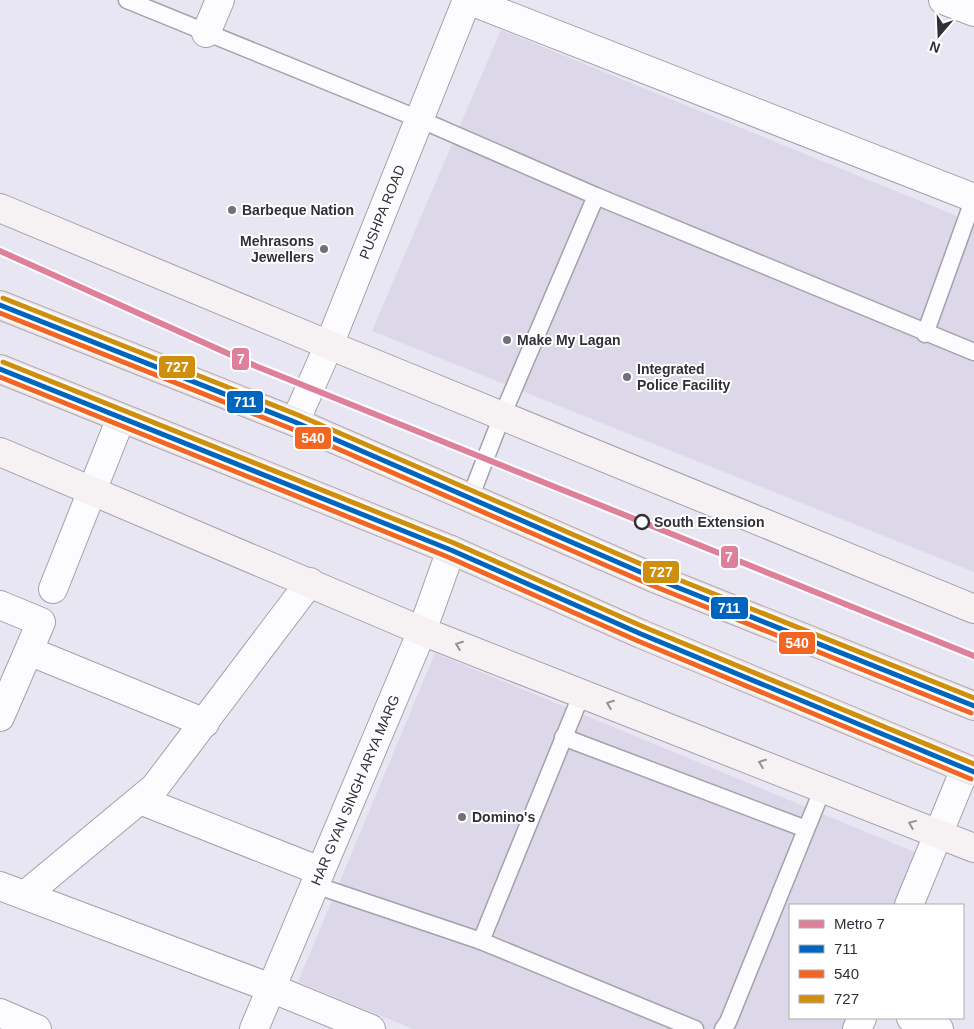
<svg xmlns="http://www.w3.org/2000/svg" width="974" height="1029" viewBox="0 0 974 1029" font-family="Helvetica,sans-serif">
<style>
.commercial{fill:#dcd7e9}
.lines{fill:none;stroke-linecap:round;stroke-linejoin:round}
.lane-casing{stroke:#a3a1ab;stroke-width:19}
.street-casing{stroke:#a3a1ab;stroke-width:30}
.secondary-casing{stroke:#a3a1ab;stroke-width:30}
.primary-casing{stroke:#b8a8ac;stroke-width:30}
.lane{stroke:#fcfbfd;stroke-width:16}
.street{stroke:#fcfbfd;stroke-width:28}
.secondary{stroke:#f6f1f2;stroke-width:28}
.primary{stroke:#efe6e7;stroke-width:28}
.bus-1-casing{stroke:#fff;stroke-width:9}
.bus-2-casing{stroke:#fff;stroke-width:9}
.bus-3-casing{stroke:#fff;stroke-width:9}
.bus-1{stroke:#0065bd;stroke-width:5}
.bus-2{stroke:#f26522;stroke-width:5}
.bus-3{stroke:#cf8e0b;stroke-width:5}
.metro-1-casing{stroke:#fff;stroke-width:10}
.metro-1{stroke:#de809b;stroke-width:6}
.oneway{stroke:#949095}
.poi-dot{fill:#716f79;stroke:#fff;stroke-width:2}
.stop-dot{fill:#fff;stroke:#312f38;stroke-width:2.5}
.labels{text-anchor:middle;dominant-baseline:central;stroke-width:4;stroke-linejoin:round;paint-order:stroke}
.poi-label{font-size:14px;font-weight:bold;fill:#312f38;stroke:#fff;text-anchor:start}
.street-label{font-size:14px;fill:#312f38;stroke:#fff}
.stop-label{font-size:14px;font-weight:bold;fill:#312f38;stroke:#fff;text-anchor:start}
.line-badge{stroke:#fff;stroke-width:2}
.badge-label{font-size:14px;text-anchor:middle;font-weight:bold;fill:#fff}
</style>
<rect width="100%" height="100%" fill="#e9e6f3"/>
<g class="commercial">
<path d="M501,30L974,223V572L372,331Z"/>
<path d="M435,653L924,856L903,905H790V1018H854L849,1029H413L298,982Z"/>
</g>
<g class="lines">
<defs>
<g id="lane">
<path d="M127,0L419,119L596,196"/>
<path d="M925,334L974,198"/>
<path d="M470,498L502,416L596,196L974,352"/>
<path d="M582,693L481,941L695,1029"/>
<path d="M563,737L806,829"/>
<path d="M315,885L481,941"/>
<path d="M723,1029L728,1022L823,788"/>
</g>
<g id="street">
<path d="M468,0L974,198"/>
<path d="M943,0L974,12"/>
<path d="M206,33L220,0"/>
<path d="M295,422L329,345L467,0"/>
<path d="M53,589L121,418"/>
<path d="M0,605L41,622L0,717"/>
<path d="M29,651L205,723"/>
<path d="M140,800L320,871"/>
<path d="M0,886L271,988L371,1029"/>
<path d="M25,895L155,787L310,582"/>
<path d="M909,905L965,769"/>
<path d="M0,1013L37,1029"/>
<path d="M911,1018L939,1029"/>
<path d="M254,1029L422,631L451,550"/>
<path d="M857,1029L862,1018"/>
</g>
<g id="secondary">
<path d="M0,208L329,345L974,609"/>
<path d="M0,452L422,631L974,848"/>
</g>
<g id="primary">
<path d="M0,305L295,422L654,578L974,706"/>
<path d="M0,369L451,550L641,634L974,772"/>
</g>
</defs>
<use href="#lane" class="lane-casing"/>
<use href="#street" class="street-casing"/>
<use href="#secondary" class="secondary-casing"/>
<use href="#primary" class="primary-casing"/>
<use href="#lane" class="lane"/>
<use href="#street" class="street"/>
<use href="#secondary" class="secondary"/>
<use href="#primary" class="primary"/>
<defs>
<g id="bus-1">
<path d="M0,305L295,422L654,578L974,706"/>
<path d="M0,369L451,550L641,634L974,772"/>
</g>
<g id="bus-2">
<path d="M0,313L292,429L651,585L971,713"/>
<path d="M0,377L448,557L638,641L971,779"/>
</g>
<g id="bus-3">
<path d="M3,298L298,415L657,571L974,698"/>
<path d="M3,362L454,543L644,627L974,764"/>
</g>
</defs>
<use href="#bus-1" class="bus-1-casing"/>
<use href="#bus-2" class="bus-2-casing"/>
<use href="#bus-3" class="bus-3-casing"/>
<use href="#bus-1" class="bus-1"/>
<use href="#bus-2" class="bus-2"/>
<use href="#bus-3" class="bus-3"/>
<defs>
<path id="metro-1" d="M0,251L258,367L974,656"/>
</defs>
<use href="#metro-1" class="metro-1-casing"/>
<use href="#metro-1" class="metro-1"/>
</g>
<defs><path id="oneway-chevron" d="M-2-3.5L2.5 0L-2 3.5" fill="none" stroke-width="1.6" stroke-linecap="round" stroke-linejoin="round" transform="scale(1.25)"/></defs>
<g class="oneway">
<use href="#oneway-chevron" transform="translate(459 645) rotate(-159)"/>
<use href="#oneway-chevron" transform="translate(610 704) rotate(-159)"/>
<use href="#oneway-chevron" transform="translate(762 763) rotate(-159)"/>
<use href="#oneway-chevron" transform="translate(912 824) rotate(-158)"/>
</g>
<g class="poi-dot">
<circle cx="232" cy="210" r="5"/>
<circle cx="324" cy="249" r="5"/>
<circle cx="507" cy="340" r="5"/>
<circle cx="627" cy="377" r="5"/>
<circle cx="462" cy="817" r="5"/>
</g>
<circle class="stop-dot" cx="642" cy="522" r="7"/>
<g class="labels">
<g class="poi-label">
<text x="242" y="210">Barbeque Nation</text>
<text x="314" y="241" text-anchor="end">Mehrasons<tspan x="314" dy="16">Jewellers</tspan></text>
<text x="517" y="340">Make My Lagan</text>
<text x="637" y="369">Integrated<tspan x="637" dy="16">Police Facility</tspan></text>
<text x="472" y="817">Domino's</text>
</g>
<g class="street-label">
<text transform="translate(382 212) rotate(-68)">PUSHPA ROAD</text>
<text transform="translate(355 790) rotate(-67)">HAR GYAN SINGH ARYA MARG</text>
</g>
<g class="stop-label">
<text x="654" y="522">South Extension</text>
</g>
</g>
<g class="line-badge">
<rect x="231" y="347" width="19" height="24" rx="5" fill="#de809b"/>
<rect x="158" y="355" width="38" height="24" rx="5" fill="#cf8e0b"/>
<rect x="226" y="390" width="38" height="24" rx="5" fill="#0065bd"/>
<rect x="294" y="426" width="38" height="24" rx="5" fill="#f26522"/>
<rect x="720" y="545" width="19" height="24" rx="5" fill="#de809b"/>
<rect x="642" y="560" width="38" height="24" rx="5" fill="#cf8e0b"/>
<rect x="710" y="596" width="39" height="24" rx="5" fill="#0065bd"/>
<rect x="778" y="631" width="38" height="24" rx="5" fill="#f26522"/>
</g>
<g class="badge-label">
<text x="241" y="364">7</text>
<text x="177" y="372">727</text>
<text x="245" y="407">711</text>
<text x="313" y="443">540</text>
<text x="729" y="562">7</text>
<text x="661" y="577">727</text>
<text x="729" y="613">711</text>
<text x="797" y="648">540</text>
</g>
<rect x="789" y="904" width="175" height="115" fill="#ffffff" stroke="#adacaf"/>
<rect x="799" y="920" width="25" height="8" fill="#de809b" stroke="#adacaf"/>
<text x="834" y="929" font-size="15" fill="#312f38">Metro 7</text>
<rect x="799" y="945" width="25" height="8" fill="#0065bd" stroke="#adacaf"/>
<text x="834" y="954" font-size="15" fill="#312f38">711</text>
<rect x="799" y="970" width="25" height="8" fill="#f26522" stroke="#adacaf"/>
<text x="834" y="979" font-size="15" fill="#312f38">540</text>
<rect x="799" y="995" width="25" height="8" fill="#cf8e0b" stroke="#adacaf"/>
<text x="834" y="1004" font-size="15" fill="#312f38">727</text>
<g transform="translate(939 35) rotate(199)" stroke="#ffffff" stroke-width="4" paint-order="stroke">
<path d="M0-4L9 19L0 12L-9 19Z" fill="#312f38"/>
<text y="-8" font-size="14" font-weight="bold" text-anchor="middle" fill="#312f38">N</text>
</g>
</svg>
